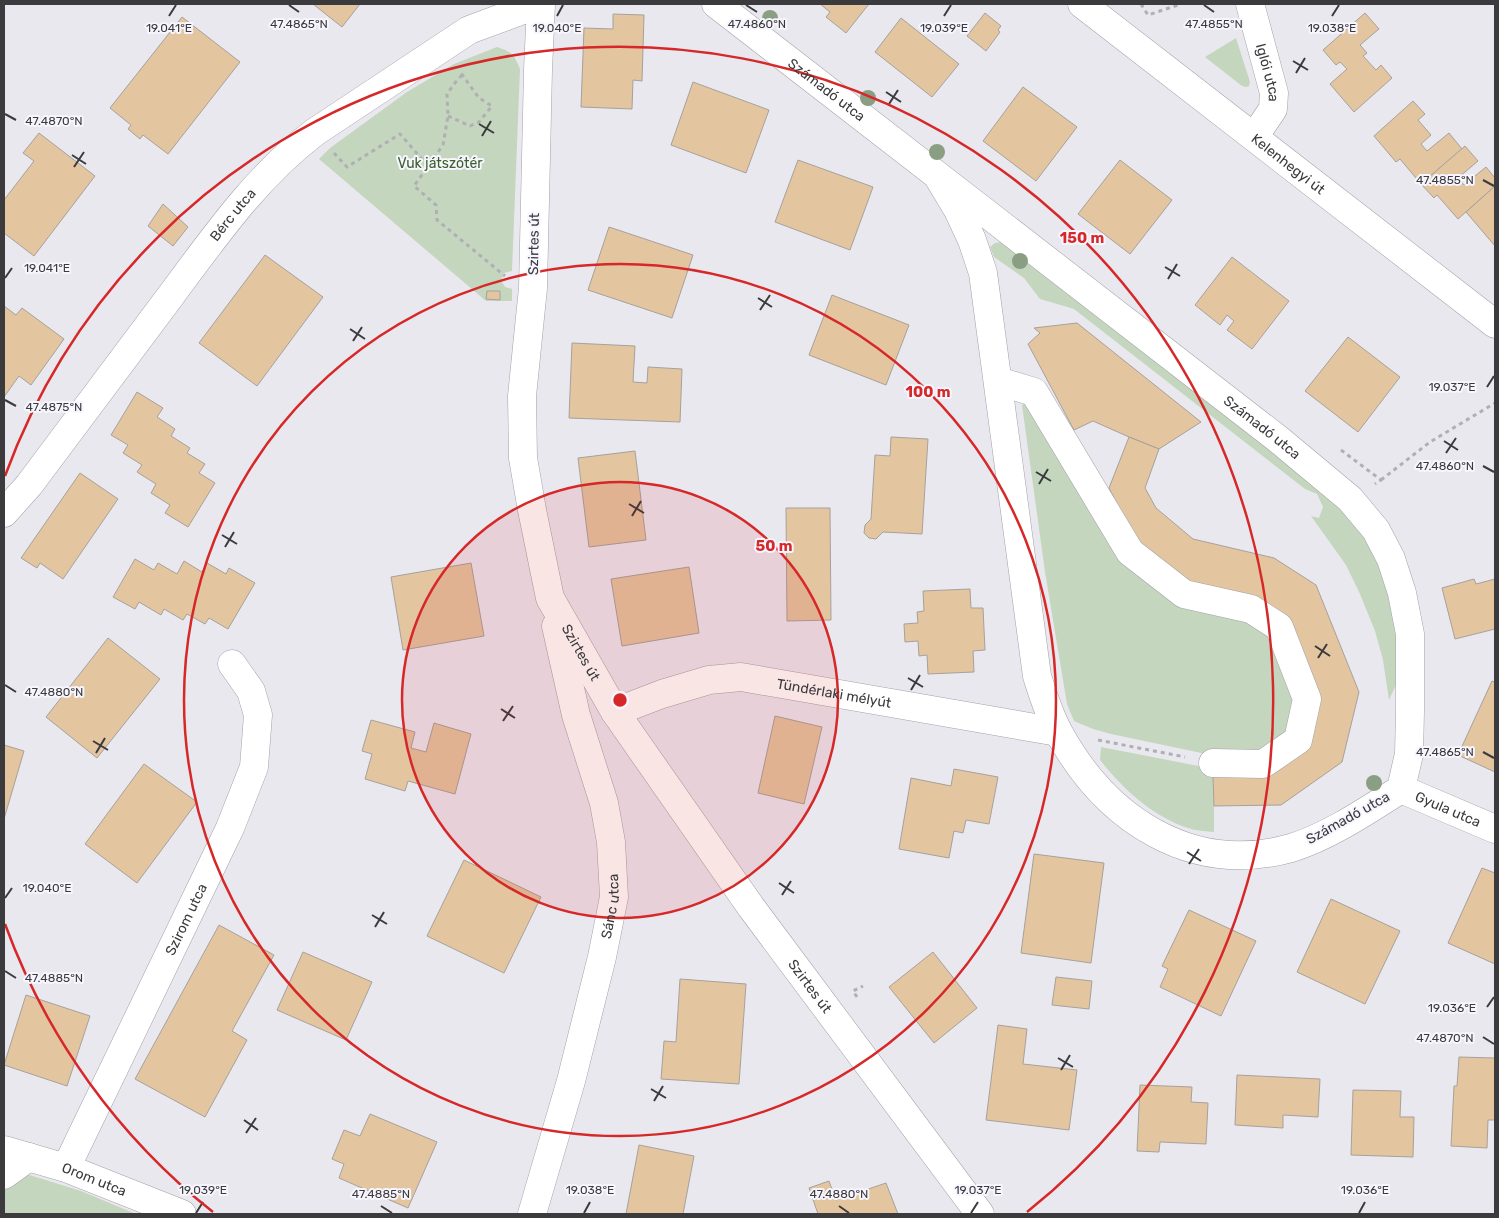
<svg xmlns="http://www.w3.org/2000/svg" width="1499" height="1218" viewBox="0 0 1499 1218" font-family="Rubik,sans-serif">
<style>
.green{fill:#c4d6be}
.building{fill:#e3c5a0;stroke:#a6a19c}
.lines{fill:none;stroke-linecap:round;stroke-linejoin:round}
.minor-casing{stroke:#a3a1a8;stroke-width:29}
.path{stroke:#b0afb4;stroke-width:3;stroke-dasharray:4 4;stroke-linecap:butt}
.minor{stroke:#fff;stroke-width:28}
.tree{fill:#8a9e84}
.ticks{fill:none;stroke:#3b3a3d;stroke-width:2}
.ring{fill:none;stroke:#d62828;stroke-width:2.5}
.labels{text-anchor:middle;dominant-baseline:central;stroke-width:4;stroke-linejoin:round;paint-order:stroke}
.street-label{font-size:14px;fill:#3b3a3d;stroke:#f7f5fd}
.park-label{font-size:14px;fill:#3b612d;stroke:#f7f5fd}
.ticks-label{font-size:12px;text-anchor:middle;fill:#3b3a3d;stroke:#f7f5fd;stroke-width:4;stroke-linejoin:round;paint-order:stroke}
.centre{fill:#d62828;stroke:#f7f5fd;stroke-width:2.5}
.ring-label{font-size:15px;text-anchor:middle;font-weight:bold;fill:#d62828;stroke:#f7f5fd;stroke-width:4;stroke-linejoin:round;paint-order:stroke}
</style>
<rect width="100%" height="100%" fill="#eae8ef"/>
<g class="green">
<path d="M1236,38L1250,82L1249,86L1246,87L1242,86L1205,57Z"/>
<path d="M497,47C512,52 514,54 520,69L512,271L504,273L501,280L505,287L512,289V301H486L319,159L330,148L407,92L454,64Z"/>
<path d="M1001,242L1326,490L1361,531L1378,563L1390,594L1402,650L1400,676L1389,700L1383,660L1375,631L1360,594L1346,565L1311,516L1319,518L1323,507L1317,494L1305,489L1074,309L1040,299L1024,278L994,257L990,247L995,243Z"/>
<path d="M1030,400L1064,464L1250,618L1270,631L1299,702L1292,730L1257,754L1211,755L1111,734L1093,729L1074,721L1067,704L1045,572L1022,405Z"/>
<path d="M1101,747L1214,769V832C1206,831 1196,831 1188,828C1152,816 1123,789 1100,760Z"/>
<path d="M4,1167L81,1191L136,1214H4Z"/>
</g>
<g class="building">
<path d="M313,4H360L342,27Z"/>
<path d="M820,4H869L846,33L826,17L830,12Z"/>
<path d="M985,13L1001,26L998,30L1000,32L986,51L967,36Z"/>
<path d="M1365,13L1379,29L1360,45L1367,53L1363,56L1376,70L1381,65L1392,78L1354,112L1330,84L1347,69L1340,62L1336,65L1323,50Z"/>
<path d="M613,14L644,15L642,81L633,80L632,109L581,107L584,28L613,29Z"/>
<path d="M182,17L240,62L168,154L143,135L140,139L128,129L131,125L110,108Z"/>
<path d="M901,18L959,64L932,97L875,52Z"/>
<path d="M693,82L769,110L746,173L671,145Z"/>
<path d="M1023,87L1077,127L1036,181L983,141Z"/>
<path d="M1413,101L1425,114L1418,120L1431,135L1421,144L1427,151L1449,133L1462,149L1421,184L1400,159L1396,162L1374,136Z"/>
<path d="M39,133L95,176L34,256L4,233V200L34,161L23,153Z"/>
<path d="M1465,146L1478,161L1458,178L1464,185L1486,167L1495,178V186L1458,219L1437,195L1434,198L1421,184Z"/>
<path d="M798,160L873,187L850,250L775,222Z"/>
<path d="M1120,160L1172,200L1130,254L1078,214Z"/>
<path d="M1495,186V246L1466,212Z"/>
<path d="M163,204L188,227L173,246L148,226Z"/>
<path d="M609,227L693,255L672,318L588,290Z"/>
<path d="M265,255L323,297L257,386L199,343Z"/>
<path d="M1232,257L1289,301L1252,349L1227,330L1234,321L1227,315L1220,325L1195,305Z"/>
<path d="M487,291H500V300L486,299Z"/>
<path d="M832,295L909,325L886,385L809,355Z"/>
<path d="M4,306L16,315L22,308L64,339L31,385L19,376L4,397Z"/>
<path d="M1077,323L1201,422L1159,449L1129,437L1093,421L1074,430L1028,344L1040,333L1034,328Z"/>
<path d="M1348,337L1400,377L1358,432L1305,391Z"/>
<path d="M572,343L635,346L633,382L647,383L648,367L682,369L680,422L569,418Z"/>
<path d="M137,392L163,408L157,417L175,429L171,436L190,448L187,453L205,464L199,473L215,483L188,527L165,513L170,505L151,493L156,484L137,472L142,465L123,453L128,445L111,435Z"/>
<path d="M891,437L928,439L922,534L883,532L876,539L869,538L864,533L865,525L871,519L875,455L890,456Z"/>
<path d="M1129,437L1159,449L1145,488L1156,508L1193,539L1274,558L1316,585L1359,692L1342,762L1281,805L1214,806L1213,776L1302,751L1286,621L1189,585L1139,547L1109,488Z"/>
<path d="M635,451L646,540L589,547L578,458Z"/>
<path d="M80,473L118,499L63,579L40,563L37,568L21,558Z"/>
<path d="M786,508H830L831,620L787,621Z"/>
<path d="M135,559L154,570L158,563L177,574L184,561L202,572L207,563L226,574L229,568L255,583L228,629L209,618L205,624L187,614L183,620L164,609L161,615L139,602L135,609L113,597Z"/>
<path d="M471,563L484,636L403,650L391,577Z"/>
<path d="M689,567L699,633L622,646L611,579Z"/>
<path d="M1474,579L1476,584L1495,579V629L1455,639L1442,588Z"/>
<path d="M970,589L971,608H983L985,650L973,651L974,672L928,674L927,655L919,656L918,641L905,642L904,624L918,623L917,612L924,611L923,591Z"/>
<path d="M108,638L160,679L97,758L46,717Z"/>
<path d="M1492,681L1495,682V772L1458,755Z"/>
<path d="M775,716L822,727L804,804L758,793Z"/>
<path d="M371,720L415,732L411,748L426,752L434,723L471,734L455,794L408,781L405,791L365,779L372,754L362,751Z"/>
<path d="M4,745L24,751L4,819Z"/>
<path d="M144,764L197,802L137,883L85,844Z"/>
<path d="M954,769L998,777L989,824L966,820L963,833L954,831L949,858L899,849L911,778L951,786Z"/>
<path d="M1034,854L1104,863L1091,963L1021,953Z"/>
<path d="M464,860L541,897L504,973L427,936Z"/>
<path d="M1482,868L1495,873V964L1448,943Z"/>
<path d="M1331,899L1400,931L1365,1004L1297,972Z"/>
<path d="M1189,910L1256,941L1221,1016L1160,987L1168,969L1162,966Z"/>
<path d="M219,925L274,955L232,1031L247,1040L205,1117L135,1079Z"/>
<path d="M303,952L372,982L346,1040L277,1010Z"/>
<path d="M933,952L977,1008L934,1043L889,987Z"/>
<path d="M1056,977L1092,981L1089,1009L1052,1005Z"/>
<path d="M680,979L746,984L739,1084L661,1079L664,1041L676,1042Z"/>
<path d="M26,995L90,1016L67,1086L4,1065Z"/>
<path d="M998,1025L1027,1029L1023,1064L1077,1070L1069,1130L986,1120Z"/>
<path d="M1459,1057L1495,1058V1120H1488L1487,1148L1451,1146L1454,1086H1457Z"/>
<path d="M1237,1075L1320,1079L1318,1117L1283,1115V1128L1235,1125Z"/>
<path d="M1140,1085L1192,1087L1191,1102L1208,1103L1206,1144L1160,1142L1159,1152L1137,1151Z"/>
<path d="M1353,1090L1401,1091L1400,1117H1414L1413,1157L1351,1155Z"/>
<path d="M370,1114L437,1142L408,1208L339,1178L344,1164L332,1159L344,1130L360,1136Z"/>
<path d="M639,1145L694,1156L683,1214H626Z"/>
<path d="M829,1181L836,1200L886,1183L898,1214H818L809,1188Z"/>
</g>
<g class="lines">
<defs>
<g id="minor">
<path id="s1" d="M541,4L538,70L533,288L522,396L523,458L532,510L550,598L615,712L751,907L980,1214"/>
<path id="s2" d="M716,4L1278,439L1350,499L1376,530L1391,559L1402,593L1410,634V711L1409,754L1401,789C1368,810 1328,837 1291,848C1191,876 1106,819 1059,733C1049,715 1043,695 1037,676L983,273L972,240L958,210L937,175"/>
<path id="s3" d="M1082,4L1495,324"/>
<path id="s4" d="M1250,4L1274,93L1273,109L1254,137"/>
<path d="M998,381L1034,392L1130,552L1184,594L1251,609L1279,627L1307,699L1298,740L1263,764L1213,763"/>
<path id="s5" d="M4,513L29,485C77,421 125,357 172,294C215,236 257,176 315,132L469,30L539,4"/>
<path id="s6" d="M615,712L662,694L709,680L741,677L1058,732"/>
<path id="s7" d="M1401,789L1495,829"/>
<path id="s8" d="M4,1150L66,1168L182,1214"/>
<path id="s9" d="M66,1168L230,828L254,767L258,715L251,691L232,664"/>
<path d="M4,1175L29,1157"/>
<path id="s10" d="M532,1214L571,1081L602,957L614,897L611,842L604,803L576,715L556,626"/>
</g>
</defs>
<use href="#minor" class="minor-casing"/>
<g class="path">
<path d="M1141,4L1148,15L1181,4"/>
<path d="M462,75L454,84L447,94L448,116L443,145L414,186L436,205L437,220L505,276"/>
<path d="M448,116L470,126L479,122L492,106L479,98L461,73"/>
<path d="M334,153L347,167L400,134L428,166"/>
<path d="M1341,450L1381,480L1375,484"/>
<path d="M1381,480L1430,442L1495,403"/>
<path d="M1098,740L1185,757"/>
<path d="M857,997L853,991L863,986"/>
</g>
<use href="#minor" class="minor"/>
</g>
<g class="tree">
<circle cx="770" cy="18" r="8"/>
<circle cx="868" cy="98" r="8"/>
<circle cx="937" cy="152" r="8"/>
<circle cx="1020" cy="261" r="8"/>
<circle cx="1374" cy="783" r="8"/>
</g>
<path class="ticks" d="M289,5L299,12M746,5L757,12M1204,5L1214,12M169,16L176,5M557,16L563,5M944,16L951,5M1332,16L1339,5M1293,61L1308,70M1296,73L1305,58M886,92L901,102M889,104L898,90M5,114L16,120M479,124L494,133M482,136L491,121M72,155L86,164M74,167L84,152M1483,180L1494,186M1165,267L1180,276M5,278L12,268M1168,279L1177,264M758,298L772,307M760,310L770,295M350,329L365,339M353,341L362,327M1487,387L1494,376M5,400L16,406M1444,441L1458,450M1446,453L1456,438M1483,466L1494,472M1036,472L1051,481M1039,484L1048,469M629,504L644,513M632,516L641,501M222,535L237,544M225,547L234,532M1315,646L1330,656M1318,658L1327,644M908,678L923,687M5,685L16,692M911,690L920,675M501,709L515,718M503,721L513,706M93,741L108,750M1483,752L1494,758M96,753L105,738M1187,852L1201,861M1189,864L1199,849M779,883L794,893M782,895L791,881M5,898L12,888M372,915L387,924M375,927L384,912M5,971L16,978M1487,1007L1494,997M1483,1037L1494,1044M1058,1058L1073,1067M1061,1070L1070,1055M651,1089L666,1098M654,1101L663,1086M244,1120L258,1130M246,1133L256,1118M381,1206L392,1213M839,1206L849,1213M196,1213L203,1202M584,1213L590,1202M971,1213L978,1202M1359,1213L1365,1202"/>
<circle cx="620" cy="700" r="218" fill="#d62828" fill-opacity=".12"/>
<g class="ring">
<circle cx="620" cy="700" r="218"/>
<circle cx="620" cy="700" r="436"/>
<path d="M213 1212A654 654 0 0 1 5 924M5 476A654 654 0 1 1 1027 1212"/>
</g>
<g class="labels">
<g class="street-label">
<text stroke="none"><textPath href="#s4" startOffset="71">Iglói utca</textPath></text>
<text stroke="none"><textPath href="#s2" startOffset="140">Számadó utca</textPath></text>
<text stroke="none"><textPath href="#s3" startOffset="261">Kelenhegyi út</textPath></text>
<text stroke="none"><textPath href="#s5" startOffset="376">Bérc utca</textPath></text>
<text transform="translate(534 244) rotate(-89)">Szirtes út</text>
<text stroke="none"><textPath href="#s2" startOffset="691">Számadó utca</textPath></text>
<text stroke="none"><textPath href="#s1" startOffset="660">Szirtes út</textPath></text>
<text stroke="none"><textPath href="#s6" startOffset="226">Tündérlaki mélyút</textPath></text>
<text stroke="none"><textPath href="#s7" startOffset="51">Gyula utca</textPath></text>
<text transform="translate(1348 818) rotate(-29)">Számadó utca</text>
<text stroke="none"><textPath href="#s10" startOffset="318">Sánc utca</textPath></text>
<text stroke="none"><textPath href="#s9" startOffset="276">Szirom utca</textPath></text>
<text stroke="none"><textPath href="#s1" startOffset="1065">Szirtes út</textPath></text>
<text stroke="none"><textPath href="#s8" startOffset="95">Orom utca</textPath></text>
</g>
<g class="park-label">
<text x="440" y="163">Vuk játszótér</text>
</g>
</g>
<g class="ticks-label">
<text x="299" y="28">47.4865°N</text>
<text x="757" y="28">47.4860°N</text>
<text x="1214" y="28">47.4855°N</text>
<text x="169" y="32">19.041°E</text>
<text x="557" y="32">19.040°E</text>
<text x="944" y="32">19.039°E</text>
<text x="1332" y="32">19.038°E</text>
<text x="54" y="125">47.4870°N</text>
<text x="1445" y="184">47.4855°N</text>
<text x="47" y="272">19.041°E</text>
<text x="1452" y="391">19.037°E</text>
<text x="54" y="411">47.4875°N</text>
<text x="1445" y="470">47.4860°N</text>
<text x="54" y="696">47.4880°N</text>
<text x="1445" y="756">47.4865°N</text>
<text x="47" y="892">19.040°E</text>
<text x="54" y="982">47.4885°N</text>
<text x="1452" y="1012">19.036°E</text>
<text x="1445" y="1042">47.4870°N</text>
<text x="203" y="1194">19.039°E</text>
<text x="590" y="1194">19.038°E</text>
<text x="978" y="1194">19.037°E</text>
<text x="1365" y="1194">19.036°E</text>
<text x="381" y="1198">47.4885°N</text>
<text x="839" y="1198">47.4880°N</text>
</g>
<circle cx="620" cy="700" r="8" class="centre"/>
<g class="ring-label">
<text x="1082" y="243">150 m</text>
<text x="928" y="397">100 m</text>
<text x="774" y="551">50 m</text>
</g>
<rect width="1499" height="1218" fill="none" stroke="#3b3a3d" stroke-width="10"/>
</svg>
